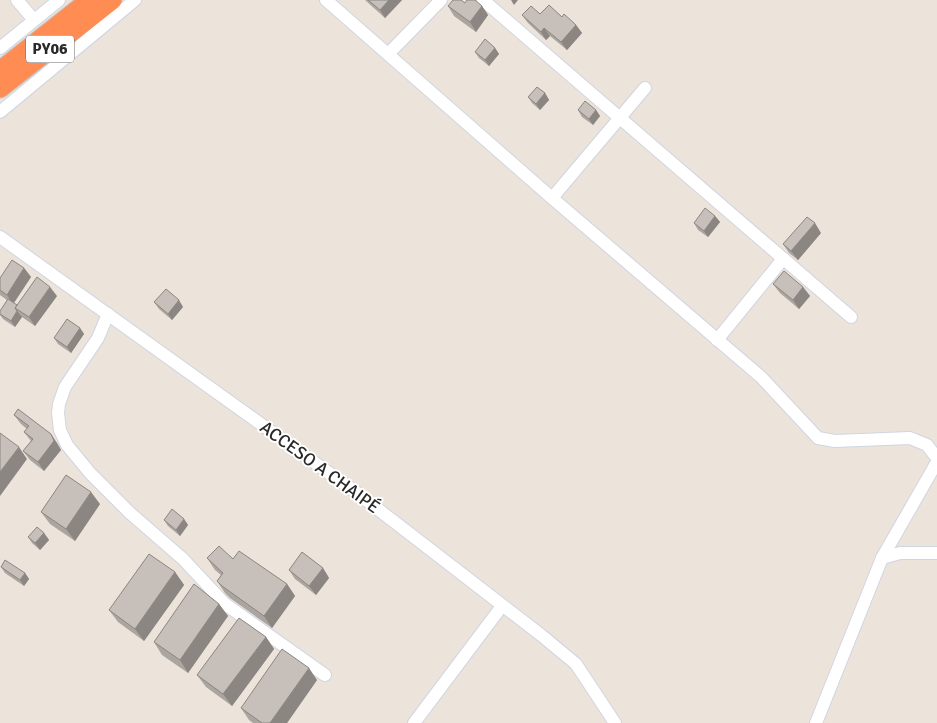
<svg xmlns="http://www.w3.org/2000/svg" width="937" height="723" viewBox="0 0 937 723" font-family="Signika,sans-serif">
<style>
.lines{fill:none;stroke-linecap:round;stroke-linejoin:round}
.minor-casing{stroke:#d0d5e2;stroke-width:14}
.highway-casing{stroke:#c3c3c3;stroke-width:21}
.minor{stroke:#fff;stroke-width:12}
.highway{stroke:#ff8c52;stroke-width:19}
.wall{fill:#aba5a0}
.shaded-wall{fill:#8b8682}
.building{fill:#c7c0ba;stroke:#8b8682}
.labels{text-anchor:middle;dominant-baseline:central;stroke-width:4;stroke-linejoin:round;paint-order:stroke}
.shield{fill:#fff;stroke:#696969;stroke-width:1}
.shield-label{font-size:16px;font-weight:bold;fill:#292929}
.street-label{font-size:18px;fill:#292929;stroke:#fff}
</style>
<rect width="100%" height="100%" fill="#ece3da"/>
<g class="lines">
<defs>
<g id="minor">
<path d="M17,0L34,20"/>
<path d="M326,0L552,198L761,377L818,438L835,441L910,438L927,445L937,458"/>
<path d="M483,0L851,317"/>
<path d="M0,48L59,0"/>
<path d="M388,54L441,0"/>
<path d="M0,112L135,0"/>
<path d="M552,198L645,88"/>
<path d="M0,237L357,493L541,635L576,664L615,723"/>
<path d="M108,314L98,338L65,387L59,404L58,413L60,430L67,445L90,473L130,513L183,559L225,604L325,675"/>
<path d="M717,340L783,259"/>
<path d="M882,558L900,553H937"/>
<path d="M414,723L502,606"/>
<path d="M816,723L882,558L937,462"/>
</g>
<g id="highway">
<path d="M0,71L90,0"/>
<path d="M0,88L112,0"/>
</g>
</defs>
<use href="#minor" class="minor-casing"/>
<use href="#highway" class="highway-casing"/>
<use href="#minor" class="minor"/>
<use href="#highway" class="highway"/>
</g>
<g class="wall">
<path d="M365,0H402L385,18Z"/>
<path d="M465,3L482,6L488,15L476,32L454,16L448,6Z"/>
<path d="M540,14L562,17L576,25L582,33L567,50L550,36L546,40L528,23L522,15Z"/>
<path d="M495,48L499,54L489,66L479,58L475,52Z"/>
<path d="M545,93L549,100L540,110L532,103L528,97Z"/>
<path d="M578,110H596L600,116L593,125L582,117Z"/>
<path d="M715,216L720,222L708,237L698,230L694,223Z"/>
<path d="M821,233L798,260L789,253L783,244Z"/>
<path d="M24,268L31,277L14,303L17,305L57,296L35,326L22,317L15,327L3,319L0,315V311L7,300L0,295V278Z"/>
<path d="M773,284L803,287L810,296L799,309L780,293Z"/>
<path d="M154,302L183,307L172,320L159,309Z"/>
<path d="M80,328L84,334L71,353L58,344L54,338Z"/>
<path d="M14,415L57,443L61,450L44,471L30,460L23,451L31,441L24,432L27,429L21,424Z"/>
<path d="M100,504L75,541L50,524L41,512Z"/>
<path d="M184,519L188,525L180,536L168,526L164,520Z"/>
<path d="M44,533L49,540L40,550L32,543L28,537Z"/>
<path d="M207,558L233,559L287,584L295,596L272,628L230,598L225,593L217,581L221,575L215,570Z"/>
<path d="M1,567L25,573L29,579L24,586L5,573Z"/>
<path d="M323,568L329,578L316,595L295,579L289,570Z"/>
<path d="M175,572L184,585L144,641L118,622L109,610Z"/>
<path d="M219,604L228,616L188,673L162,655L154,642Z"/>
<path d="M266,637L274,649L232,706L206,687L197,675Z"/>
<path d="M317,680L287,723H253L249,720L241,708Z"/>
</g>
<g class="shaded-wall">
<path d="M389,0H402L385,18L380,10Z"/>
<path d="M511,0H518L514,5Z"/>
<path d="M482,6L488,15L476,32L470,22Z"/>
<path d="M576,25L582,33L567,50L561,42Z"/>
<path d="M544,28L550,36L546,40L541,32Z"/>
<path d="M495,48L499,54L489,66L485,60Z"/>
<path d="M545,93L549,100L540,110L536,104Z"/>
<path d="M596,110L600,116L593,125L589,119Z"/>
<path d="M715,216L720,222L708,237L704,231Z"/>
<path d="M815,223L821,233L798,260L791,251Z"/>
<path d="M24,268L31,277L13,304L7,295Z"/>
<path d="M50,287L57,296L35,326L29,317Z"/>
<path d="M803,287L810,296L799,309L793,300Z"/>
<path d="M179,300L183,307L172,320L168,314Z"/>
<path d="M17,311L22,317L15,327L11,321Z"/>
<path d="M80,328L84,334L71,353L67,347Z"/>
<path d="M51,434L57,443L61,450L44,471L38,462Z"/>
<path d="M19,447L27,459L0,496V472Z"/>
<path d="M91,492L100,504L75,541L66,529Z"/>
<path d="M184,519L188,525L180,536L176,530Z"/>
<path d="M44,533L49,540L40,550L35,543Z"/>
<path d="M323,568L329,578L316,595L309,586Z"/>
<path d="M175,572L184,585L144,641L135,629Z"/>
<path d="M25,573L29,579L24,586L20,580Z"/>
<path d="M287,584L295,596L272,628L264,616Z"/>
<path d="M219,604L228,616L188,673L180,660Z"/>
<path d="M266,637L274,649L232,706L223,694Z"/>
<path d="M309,668L317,680L287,723H270Z"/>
</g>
<g class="building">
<path d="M368,0H389L380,10Z"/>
<path d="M453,0H461L465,3L467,0H475L482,6L470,22L448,6Z"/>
<path d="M549,5L562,17L564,14L576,25L561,42L544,28L541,32L522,15L531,6L540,14Z"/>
<path d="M485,39L495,48L485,60L475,52Z"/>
<path d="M537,87L545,93L536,104L528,97Z"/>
<path d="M585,101L596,110L589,119L578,110Z"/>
<path d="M705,208L715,216L704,231L694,223Z"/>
<path d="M807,217L815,223L791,251L783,244Z"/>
<path d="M12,260L24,268L7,295L0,290V278Z"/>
<path d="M784,271L803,287L793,300L773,284Z"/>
<path d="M37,277L50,287L29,317L15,308Z"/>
<path d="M166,289L179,300L168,314L154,302Z"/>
<path d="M8,299L17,305L15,308L17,311L11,321L0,314V311Z"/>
<path d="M67,319L80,328L67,347L54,338Z"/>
<path d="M18,409L51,434L54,441L38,462L23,451L33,439L24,432L29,426L14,415Z"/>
<path d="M0,433L19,447L0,472Z"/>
<path d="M66,475L91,492L66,529L41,512Z"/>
<path d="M172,509L184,519L176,530L164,520Z"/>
<path d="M37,527L44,533L35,543L28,537Z"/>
<path d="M219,546L233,559L239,551L287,584L264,616L222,586L217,581L223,573L207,558Z"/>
<path d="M302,552L323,568L309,586L289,570Z"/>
<path d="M149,554L175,572L135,629L109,610Z"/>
<path d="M5,560L25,573L20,580L1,567Z"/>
<path d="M194,584L219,604L180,660L154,642Z"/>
<path d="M239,618L266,637L223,694L197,675Z"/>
<path d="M282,649L309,668L270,723H262L241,708Z"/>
</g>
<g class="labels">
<rect class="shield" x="26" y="35.5" width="48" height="27" rx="4"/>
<g class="shield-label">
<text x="50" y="49">PY06</text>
</g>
<g class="street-label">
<text transform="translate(320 467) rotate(36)">ACCESO A CHAIPÉ</text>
</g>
</g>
</svg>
